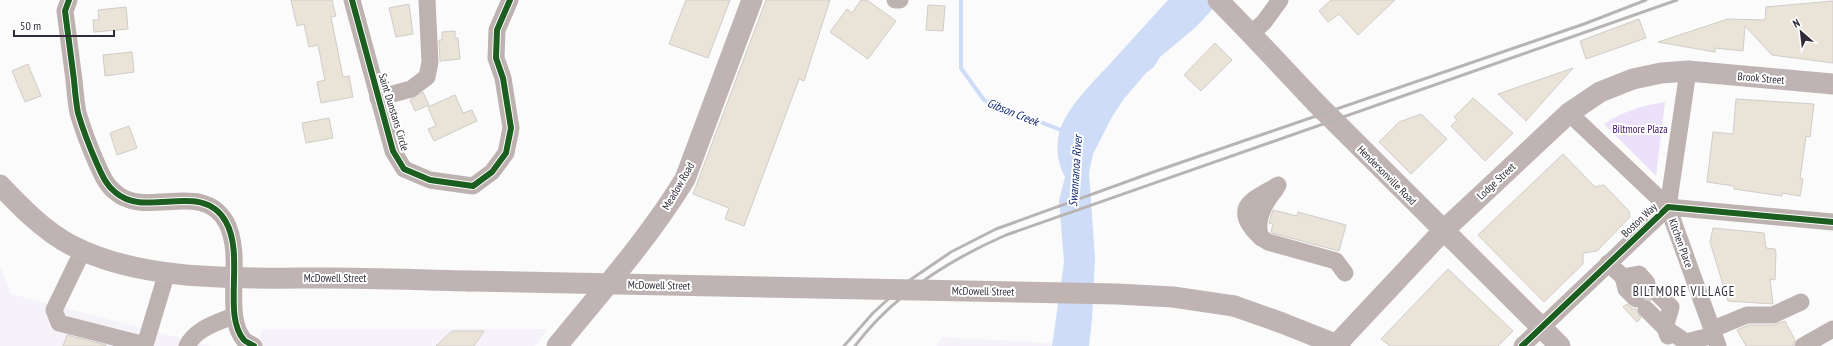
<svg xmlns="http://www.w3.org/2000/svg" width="1833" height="346" viewBox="0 0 1833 346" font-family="'PT Sans Narrow',sans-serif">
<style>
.built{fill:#f6f2fa}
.green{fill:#ebe1fa}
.water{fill:#cedcf8}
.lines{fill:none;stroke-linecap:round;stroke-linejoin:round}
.stream{stroke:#cedcf8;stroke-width:4}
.building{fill:#eae3d8;stroke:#d0ccc8}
.minor-tunnel{stroke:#d2d2d4;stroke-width:17;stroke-dasharray:17 8;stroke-linecap:butt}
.minor{stroke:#bdb2b0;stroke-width:17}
.major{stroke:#bfb4b3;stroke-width:21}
.rail{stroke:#b9b4b4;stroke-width:3}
.major-bridge{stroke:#bfb4b3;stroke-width:21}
.cycleway-casing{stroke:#fff;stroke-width:8}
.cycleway{stroke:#1b5e20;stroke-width:6}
.labels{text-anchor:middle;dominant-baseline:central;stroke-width:4;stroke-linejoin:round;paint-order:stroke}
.street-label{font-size:11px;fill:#302c37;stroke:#fff}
.park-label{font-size:11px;fill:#3e1363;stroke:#fff}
.water-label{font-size:12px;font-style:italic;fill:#0a246e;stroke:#fff}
.quarter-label{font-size:13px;letter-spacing:1px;fill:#302c37;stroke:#fff}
</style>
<rect width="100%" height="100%" fill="#fbfbfb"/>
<g class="built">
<path d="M0,266L11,294L211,346H0Z"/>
<path d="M262,329H548L535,346H257Z"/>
<path d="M942,337L1052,343V346H936Z"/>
</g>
<path class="green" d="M1665,102L1656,176L1604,124C1623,111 1642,106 1665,102Z"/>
<path class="water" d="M1168,0H1221L1196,27L1160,57L1154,67L1146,73L1123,100L1112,117L1093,154L1089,173L1095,258L1092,319L1089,346H1052L1064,262L1059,201L1065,177C1057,163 1055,143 1061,127C1070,105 1092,83 1108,66C1128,44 1148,22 1168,0Z"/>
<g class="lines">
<path class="stream" d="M961,0V68L984,100L1066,132"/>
</g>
<g class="building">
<path d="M291,0H332L336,16L331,17L343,77L349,76L353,97L321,103L317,82L325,80L318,45L309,47L304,24L297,26Z"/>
<path d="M686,0H730L708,58L669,44Z"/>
<path d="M766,0H830L804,81L799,79L744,226L725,219L729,208L693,194Z"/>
<path d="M861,0H867L896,21L868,59L830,32L847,9L852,13Z"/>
<path d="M1331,0H1395L1358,35L1339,14L1328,22L1319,11Z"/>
<path d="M1833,1V63L1772,55L1745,26L1743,51L1715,48V52L1658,42L1728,19L1765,20L1766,7Z"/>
<path d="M409,4L413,34L396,37L389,8Z"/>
<path d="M928,5L945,6L943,31L926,30Z"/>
<path d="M126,7L128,29L94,32L93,20H99L98,10Z"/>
<path d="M1639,19L1646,38L1586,59L1580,41Z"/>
<path d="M455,31V38H458L460,59L440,61L439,40H442V32Z"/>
<path d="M1215,43L1232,60L1201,91L1184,75Z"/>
<path d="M132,52L134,72L105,76L103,55Z"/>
<path d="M28,64L41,96L25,102L12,71Z"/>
<path d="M1573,68L1526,121L1498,94Z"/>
<path d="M423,92L429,105L415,111L410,100Z"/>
<path d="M455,95L463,113L472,110L477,121L434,141L428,129L436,126L428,107Z"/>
<path d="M1473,98L1513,133L1485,161L1451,126L1457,120L1454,117Z"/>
<path d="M1736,99L1814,104L1810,137L1806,136L1800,179H1803L1800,196L1782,193V196L1734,189V186L1707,182L1713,132L1733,134Z"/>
<path d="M1421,114L1447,139L1411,174L1379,142L1399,122Z"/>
<path d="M329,118L333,138L306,143L302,123Z"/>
<path d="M129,126L137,148L117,155L110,133Z"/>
<path d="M1563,154L1595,187L1604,185L1629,211L1630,217L1597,251L1583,253V264L1544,302L1478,235Z"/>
<path d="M1273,210L1297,216L1298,212L1346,225L1339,251L1272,233L1271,232L1273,224L1269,223Z"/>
<path d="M1713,228L1764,233L1766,248L1775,249L1776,252L1775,280L1770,279L1773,304L1728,301L1710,242Z"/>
<path d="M1448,269L1513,331L1498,346H1390L1381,339Z"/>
<path d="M1627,304L1633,309H1636L1641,318L1637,322L1623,307Z"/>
<path d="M1785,321L1795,340L1793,346H1746L1737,330L1749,325H1773Z"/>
<path d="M452,331H484L474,346H436Z"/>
<path d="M67,335L106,345V346H63Z"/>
</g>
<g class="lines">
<path class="minor-tunnel" d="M1643,287L1654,298"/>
<g class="minor">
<path d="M69,0L65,11C68,34 71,57 74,80C75,91 76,103 78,113C83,130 90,148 97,164C102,175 106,185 115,192C146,220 202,179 226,222C245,256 222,315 244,340C246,342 251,344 254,346"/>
<path d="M352,0L393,151L404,169L430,180L473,186L492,172L506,153L511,128L503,78L496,58L497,30L510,0"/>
<path d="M895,0H900"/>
<path d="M1251,34L1264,22L1280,0"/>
<path d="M378,98L411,89L427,77L430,62L427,0"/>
<path d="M1569,113L1668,207L1718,346"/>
<path d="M1278,185C1271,190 1257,196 1251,202C1236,215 1256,235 1268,242L1336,261L1345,273"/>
<path d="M1668,207L1688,71"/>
<path d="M1261,238C1254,220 1265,202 1276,189"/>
<path d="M83,250L54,310L59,323L145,345L167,272"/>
<path d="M1608,263L1623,277L1626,289L1636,299"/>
<path d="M1623,277L1639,274L1647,283"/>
<path d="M1658,294L1671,307L1665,328L1686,342L1714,335"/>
<path d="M1646,309L1665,328L1668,336"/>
<path d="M1713,329L1747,315H1773L1801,302"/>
<path d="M187,346C195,329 216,323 233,316"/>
<path d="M1522,346L1668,207L1833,222"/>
<path d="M1803,346L1833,329"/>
</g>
<g class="major">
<path d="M1218,0L1251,34L1316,103L1560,346"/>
<path d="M0,185C21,207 44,231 71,245C143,283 245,278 324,278C372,278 421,280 469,281"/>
<path d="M1234,306L1282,323L1340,346"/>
<path d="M1337,344L1443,231L1569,113L1600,92L1633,79L1661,73L1688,71L1833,84"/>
<path d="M557,346C601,292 649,238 685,179L752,0"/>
</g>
<g class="rail">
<path d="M844,346L873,313L907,282L951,252L996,229L1159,170L1584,24L1646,0"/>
<path d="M855,346C893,295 949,260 1006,235L1677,0"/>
</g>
<path class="major-bridge" d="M469,281L1117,294L1173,297L1234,306"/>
<defs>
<g id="cycleway">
<path d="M69,0L65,11C68,34 71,57 74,80C75,91 76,103 78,113C83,130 90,148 97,164C102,175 106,185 115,192C146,220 202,179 226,222C245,256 222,315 244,340C246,342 251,344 254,346"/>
<path d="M352,0L393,151L404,169L430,180L473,186L492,172L506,153L511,128L503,78L496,58L497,30L510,0"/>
<path d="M1522,346L1668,207L1833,222"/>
</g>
</defs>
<use href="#cycleway" class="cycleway-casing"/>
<use href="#cycleway" class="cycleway"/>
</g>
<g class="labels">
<g class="street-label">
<text transform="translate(1761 78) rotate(5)">Brook Street</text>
<text transform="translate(394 112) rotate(73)">Saint Dunstans Circle</text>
<text transform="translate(1387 175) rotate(45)">Hendersonville Road</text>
<text transform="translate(1496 181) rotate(-43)">Lodge Street</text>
<text transform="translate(678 186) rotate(-60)">Meadow Road</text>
<text transform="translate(1639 220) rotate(-43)">Boston Way</text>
<text transform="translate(1681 243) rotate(70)">Kitchen Place</text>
<text x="335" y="278">McDowell Street</text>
<text transform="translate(659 285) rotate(1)">McDowell Street</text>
<text transform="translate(983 291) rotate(1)">McDowell Street</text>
</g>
<g class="park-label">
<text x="1640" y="129">Biltmore Plaza</text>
</g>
<g class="water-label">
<text transform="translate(1013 112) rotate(22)">Gibson Creek</text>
<text transform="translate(1075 171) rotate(-86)">Swannanoa River</text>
</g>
<g class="quarter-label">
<text x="1684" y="291">BILTMORE VILLAGE</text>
</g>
</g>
<g transform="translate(1801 32) rotate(332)" stroke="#ffffff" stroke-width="3" paint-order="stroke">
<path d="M0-3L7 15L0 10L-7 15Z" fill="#302c37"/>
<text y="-6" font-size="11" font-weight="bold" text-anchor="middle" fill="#302c37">N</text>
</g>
<path d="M14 30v6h100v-6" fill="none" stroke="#302c37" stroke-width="2"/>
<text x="20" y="30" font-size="12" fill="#302c37" stroke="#ffffff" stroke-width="3" paint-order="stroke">50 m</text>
</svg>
